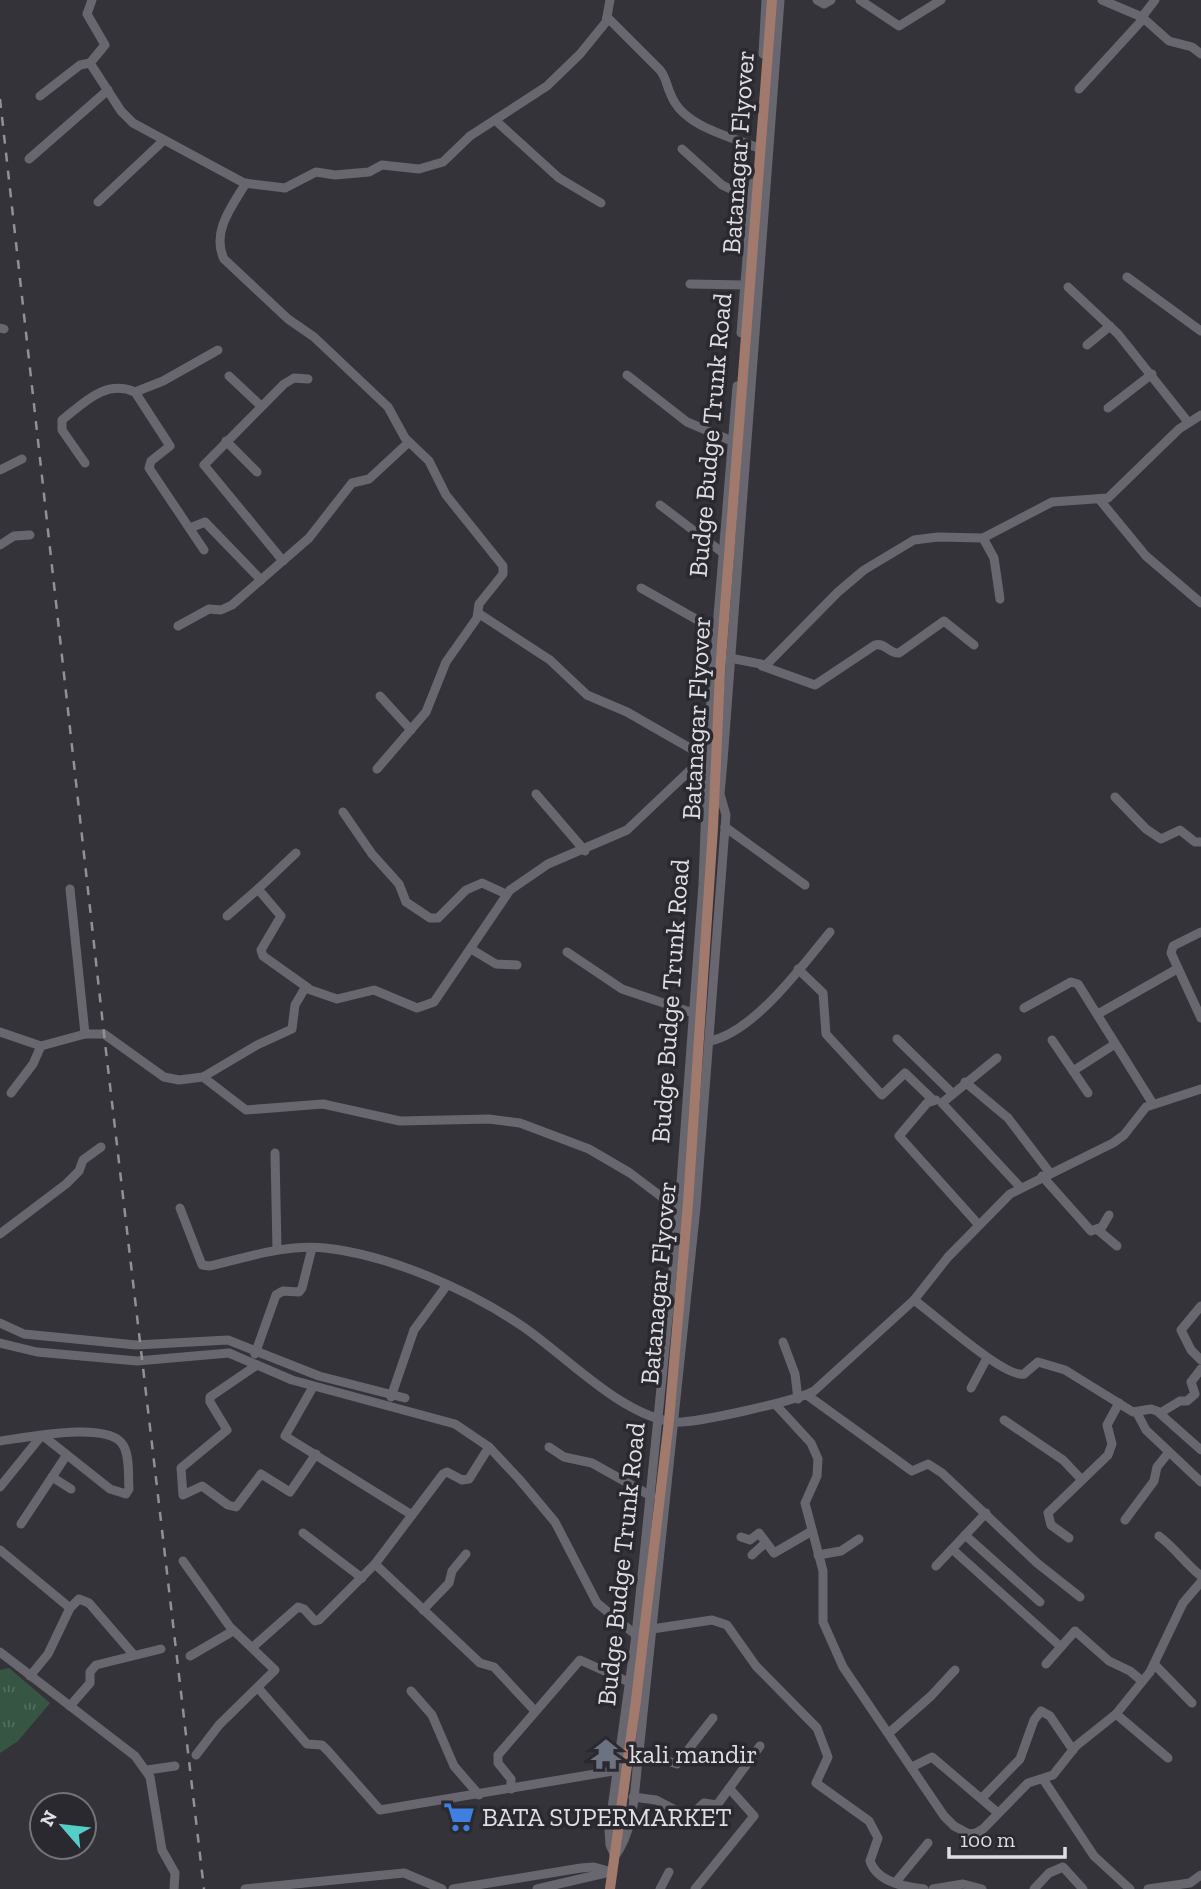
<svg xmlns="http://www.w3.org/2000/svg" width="1201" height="1889" viewBox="0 0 1201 1889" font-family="'Zilla Slab',serif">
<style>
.park{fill:url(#park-tufts)}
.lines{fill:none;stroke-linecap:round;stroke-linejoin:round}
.minor{stroke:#68676f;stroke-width:9}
.major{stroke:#a2796d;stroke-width:10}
.rail{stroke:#909095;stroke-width:2.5;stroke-dasharray:9 9;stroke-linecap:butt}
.labels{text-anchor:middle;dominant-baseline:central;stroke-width:7;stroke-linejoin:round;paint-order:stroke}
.street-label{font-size:26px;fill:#dfdfe3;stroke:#2a2930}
.poi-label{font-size:26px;fill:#dfdfe3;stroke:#2a2930;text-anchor:start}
</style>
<defs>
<pattern id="park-tufts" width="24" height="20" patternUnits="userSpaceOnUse" patternTransform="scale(1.75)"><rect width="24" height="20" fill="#375543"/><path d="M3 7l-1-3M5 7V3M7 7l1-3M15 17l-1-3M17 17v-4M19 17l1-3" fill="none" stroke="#546d5e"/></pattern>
</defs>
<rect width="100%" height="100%" fill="#34333a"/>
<path class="park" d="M9,1668L50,1703L18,1741L0,1753V1670Z"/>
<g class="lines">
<g class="minor">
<path d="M92,0L87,14L105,45L90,63L121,111L133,123L244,183L285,188L316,172L335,175L369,172L382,165L419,169L443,162L470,136L547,86L580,54L606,22L610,0"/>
<path d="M817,0L824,4L831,0"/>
<path d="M860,0L899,26L941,0"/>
<path d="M1102,0L1142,17L1169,41L1192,47L1201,54"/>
<path d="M607,17L660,70C667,79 666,85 671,95C683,126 728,136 756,147"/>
<path d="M1142,17L1155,0"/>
<path d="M763,54L766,0"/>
<path d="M1079,89L1144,18"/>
<path d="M40,96L80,65L90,63"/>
<path d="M495,120L559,178L601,203"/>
<path d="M682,149L722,185L751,199"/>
<path d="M29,159L108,90"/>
<path d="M246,183C232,206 211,232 224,259L288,319L314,337L388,407L405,438L429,461L446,495L503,566V574L479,604L477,618L446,662L426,712L377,769"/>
<path d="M98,202L163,141"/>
<path d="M1127,277L1201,331"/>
<path d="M690,284L745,285"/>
<path d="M1068,287L1118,334L1188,422"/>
<path d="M0,328L4,329"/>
<path d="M741,333L753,183"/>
<path d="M1087,345L1110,326"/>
<path d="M627,375L687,422L732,441"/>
<path d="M229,376L261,406"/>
<path d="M737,386L709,725L703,884L679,1210L636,1635L609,1830L610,1845L615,1856C636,1828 634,1786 639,1752L696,1207L726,815L720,794L723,761L780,0"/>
<path d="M135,392L163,381L218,350"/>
<path d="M1108,408L1152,374"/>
<path d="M226,441L257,472"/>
<path d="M85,463L62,430V420C84,403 105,379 135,392L170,446L151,461L149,468L204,550"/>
<path d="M0,470L22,459"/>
<path d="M1099,499L1146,556L1201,603"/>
<path d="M660,505L723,553"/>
<path d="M190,528L205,522L261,580"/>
<path d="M983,538L994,558L1000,599"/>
<path d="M0,545L14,536L30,535"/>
<path d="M283,561L204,465L284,384L294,378L308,379"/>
<path d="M641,588L717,631"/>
<path d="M478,613L550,660L587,695L627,712L709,759"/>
<path d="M178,626L209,609L221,610L232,605L309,538L352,483L369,479L409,442"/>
<path d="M730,658L766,665L838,592L864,570L914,540L938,537L983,538L1052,502L1108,498L1179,429L1201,415"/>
<path d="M762,666L815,685L875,645C885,642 889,654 899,653L944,621L974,645"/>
<path d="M380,696L411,730"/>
<path d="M536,794L585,851"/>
<path d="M1115,797L1146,829L1161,839L1180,830L1195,842H1201"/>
<path d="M343,812L372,854L399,884L406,902L430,918H438L466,890L482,883L506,894"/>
<path d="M725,827L805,885"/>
<path d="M296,853L258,889L281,916L261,950L263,956L308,988"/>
<path d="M70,889L85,1034"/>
<path d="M227,916L258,889"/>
<path d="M1201,932L1173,946L1171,953L1201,1018"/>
<path d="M471,949L496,964L517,965"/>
<path d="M567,952L622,989L693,1013"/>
<path d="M798,969L823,993L826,1034L882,1095L905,1073L933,1100"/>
<path d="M1024,1008L1071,982L1078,984L1153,1104"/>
<path d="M1098,1014L1177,969"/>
<path d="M0,1032L41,1046L85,1034H104L164,1077L179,1080L203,1077L246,1110L323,1104L400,1121L489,1119L520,1123L589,1149L630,1173L679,1210"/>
<path d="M897,1039L952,1093"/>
<path d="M1052,1040L1088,1093"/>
<path d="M710,1041C754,1032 802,966 830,932"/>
<path d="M997,1058L942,1103L1020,1187"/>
<path d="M1073,1071L1115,1044"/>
<path d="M203,1077L257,1045L292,1029L295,1005L305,988L337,999L374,990L417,1008L434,1002L510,890L548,864L627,830L704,757"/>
<path d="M965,1082L1008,1118L1050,1173"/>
<path d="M11,1093L33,1064L41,1046"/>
<path d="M936,1100L927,1103L899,1136L978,1224"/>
<path d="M275,1153L277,1250"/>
<path d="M1042,1176L1091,1231L1102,1227L1109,1215"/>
<path d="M180,1208L202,1265L210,1266C247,1257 287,1244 325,1248C390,1255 469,1290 522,1326C565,1355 621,1416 674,1422C693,1424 796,1401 814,1391L914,1300L948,1257L1010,1194L1113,1143L1124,1135L1146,1107L1201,1089"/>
<path d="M1098,1230L1117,1246"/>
<path d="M0,1234L66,1184L79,1171L83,1160L101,1147"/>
<path d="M914,1300C935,1315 1004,1378 1024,1374L1038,1362L1065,1370L1133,1412L1151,1409L1157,1411L1201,1450"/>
<path d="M1201,1306L1181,1330L1191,1350L1201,1360"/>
<path d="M0,1323L24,1334L136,1345L228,1340L319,1376L405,1398"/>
<path d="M783,1342L795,1374L798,1399"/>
<path d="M0,1343L37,1352L137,1361L229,1353L292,1380L455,1424L489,1447L519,1479L555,1522L597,1603L636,1635"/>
<path d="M255,1354L276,1295L283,1291L299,1292L302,1288L312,1248"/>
<path d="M257,1365L210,1397V1402L227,1430L181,1468L183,1495L202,1486L228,1505L236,1507L261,1474L290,1492L316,1454"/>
<path d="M313,1387L285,1436L412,1515"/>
<path d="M971,1388L987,1358"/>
<path d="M807,1395L912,1471L928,1464L942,1473L1037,1563L1080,1597"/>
<path d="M391,1397L414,1330L447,1285"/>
<path d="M776,1405L811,1443L818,1459L817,1476L805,1503L823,1571V1622L843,1667L944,1816L954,1826L969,1834L976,1833L983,1829L1028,1783L1053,1775L1076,1746L1116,1714L1150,1672L1183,1603L1201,1582"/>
<path d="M1137,1413L1146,1430L1201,1482"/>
<path d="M1160,1413L1180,1401H1187L1195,1394L1191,1382L1201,1369"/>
<path d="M1004,1420L1063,1460L1081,1479"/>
<path d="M0,1441C24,1438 109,1420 123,1445C130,1456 128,1476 129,1489L126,1494L110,1489L42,1435L0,1487"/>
<path d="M549,1447L564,1457L592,1463L651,1496"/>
<path d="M52,1477L71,1489"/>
<path d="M1125,1520L1154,1481L1157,1467L1169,1452"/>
<path d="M21,1524L66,1456"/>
<path d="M303,1533L362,1578"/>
<path d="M965,1535L1040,1602"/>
<path d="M1159,1536C1175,1548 1185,1563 1201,1576"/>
<path d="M741,1537L750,1540L759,1533L774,1553L812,1531"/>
<path d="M1069,1538L1051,1525L1048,1513L1108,1455L1112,1444L1107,1425L1119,1403"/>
<path d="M952,1549L1060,1646"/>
<path d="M0,1550L70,1608"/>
<path d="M752,1555L765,1543"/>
<path d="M818,1555L841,1551L859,1539"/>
<path d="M183,1561L230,1627L275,1670L219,1725L196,1755"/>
<path d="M375,1564L480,1663L494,1667L535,1711"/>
<path d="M936,1566L986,1513"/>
<path d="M423,1610L449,1583L452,1571L466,1554"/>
<path d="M652,1629L712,1620L727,1625L756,1666L817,1728L828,1757L816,1783L869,1821L878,1838L870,1861C877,1882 904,1887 924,1889"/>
<path d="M253,1647L298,1607L304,1609L315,1621L319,1620L375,1564L443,1474L447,1472L462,1480L469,1479L489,1447"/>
<path d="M0,1652L135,1756L150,1777L162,1850L175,1873L174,1889"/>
<path d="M190,1656L233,1631"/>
<path d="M1046,1664L1075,1631L1109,1661L1130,1671L1142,1681"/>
<path d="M1155,1665L1192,1703"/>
<path d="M30,1676L48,1654L70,1608L79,1599L89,1603L133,1654"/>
<path d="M259,1689L307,1744L322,1745L328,1751L380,1810L619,1770"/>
<path d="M411,1691L432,1715L454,1766L479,1795"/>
<path d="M70,1706L90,1683V1672L96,1665L161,1649"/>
<path d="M1116,1714L1168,1758"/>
<path d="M889,1733L931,1696L955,1670"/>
<path d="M639,1752L677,1764L713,1718"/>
<path d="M912,1767L932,1757L998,1813"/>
<path d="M147,1770L175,1766"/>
<path d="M1043,1779L1094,1856L1130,1889"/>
<path d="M511,1789V1779L498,1763V1755L580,1660L631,1683"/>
<path d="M633,1797L656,1800L689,1817L704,1803L717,1805L760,1746"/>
<path d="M982,1798L1020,1759L1034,1720L1041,1711L1050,1716L1073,1750"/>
<path d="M895,1883L928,1843"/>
<path d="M245,1889L404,1873L442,1889"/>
<path d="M453,1889L581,1868L594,1867L612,1872"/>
<path d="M537,1889L610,1872"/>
<path d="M660,1889L669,1872"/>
<path d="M695,1889L754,1816L729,1788"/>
<path d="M933,1889L963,1884L982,1889"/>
<path d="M1034,1889L1049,1873L1063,1867L1083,1889"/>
<path d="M1148,1889L1190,1883L1201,1875"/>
</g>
<path class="major" d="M610,1889L636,1700L669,1420L688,1203L713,828L720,672L772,0"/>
<path class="rail" d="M0,99L104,1034L204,1889"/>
</g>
<defs>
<symbol id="temple-bare" viewBox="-9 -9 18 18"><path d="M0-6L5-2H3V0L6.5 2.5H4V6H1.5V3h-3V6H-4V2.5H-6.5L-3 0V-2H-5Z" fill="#6b7280" stroke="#2a2930" stroke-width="2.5" paint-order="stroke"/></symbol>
<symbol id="supermarket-bare" viewBox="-9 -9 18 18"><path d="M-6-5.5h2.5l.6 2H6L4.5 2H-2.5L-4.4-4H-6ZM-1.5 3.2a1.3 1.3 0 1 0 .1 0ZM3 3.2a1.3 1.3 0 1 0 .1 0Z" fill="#3f7fe0" stroke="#2a2930" stroke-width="2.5" paint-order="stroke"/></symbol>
</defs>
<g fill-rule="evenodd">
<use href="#temple-bare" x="584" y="1732" width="44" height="44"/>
<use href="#supermarket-bare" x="437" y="1795" width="44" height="44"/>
</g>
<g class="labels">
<g class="street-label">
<text transform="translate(738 152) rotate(-86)">Batanagar Flyover</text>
<text transform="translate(710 435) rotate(-85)">Budge Budge Trunk Road</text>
<text transform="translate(696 718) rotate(-87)">Batanagar Flyover</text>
<text transform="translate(670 1001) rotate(-86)">Budge Budge Trunk Road</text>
<text transform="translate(658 1283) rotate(-85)">Batanagar Flyover</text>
<text transform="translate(621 1564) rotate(-84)">Budge Budge Trunk Road</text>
</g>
<g class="poi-label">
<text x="629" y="1754">kali mandir</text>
<text x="482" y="1817">BATA SUPERMARKET</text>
</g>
</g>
<g transform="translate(63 1826) rotate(298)"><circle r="33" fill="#2a2930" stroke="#727278" stroke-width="2"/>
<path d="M0-5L12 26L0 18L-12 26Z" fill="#55cec5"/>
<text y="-10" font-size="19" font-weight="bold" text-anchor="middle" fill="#dfdfe3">N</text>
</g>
<path d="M949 1847v10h116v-10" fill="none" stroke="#dfdfe3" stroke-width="3.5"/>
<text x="960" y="1847" font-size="21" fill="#dfdfe3" stroke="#2a2930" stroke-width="5" paint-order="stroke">100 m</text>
</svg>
